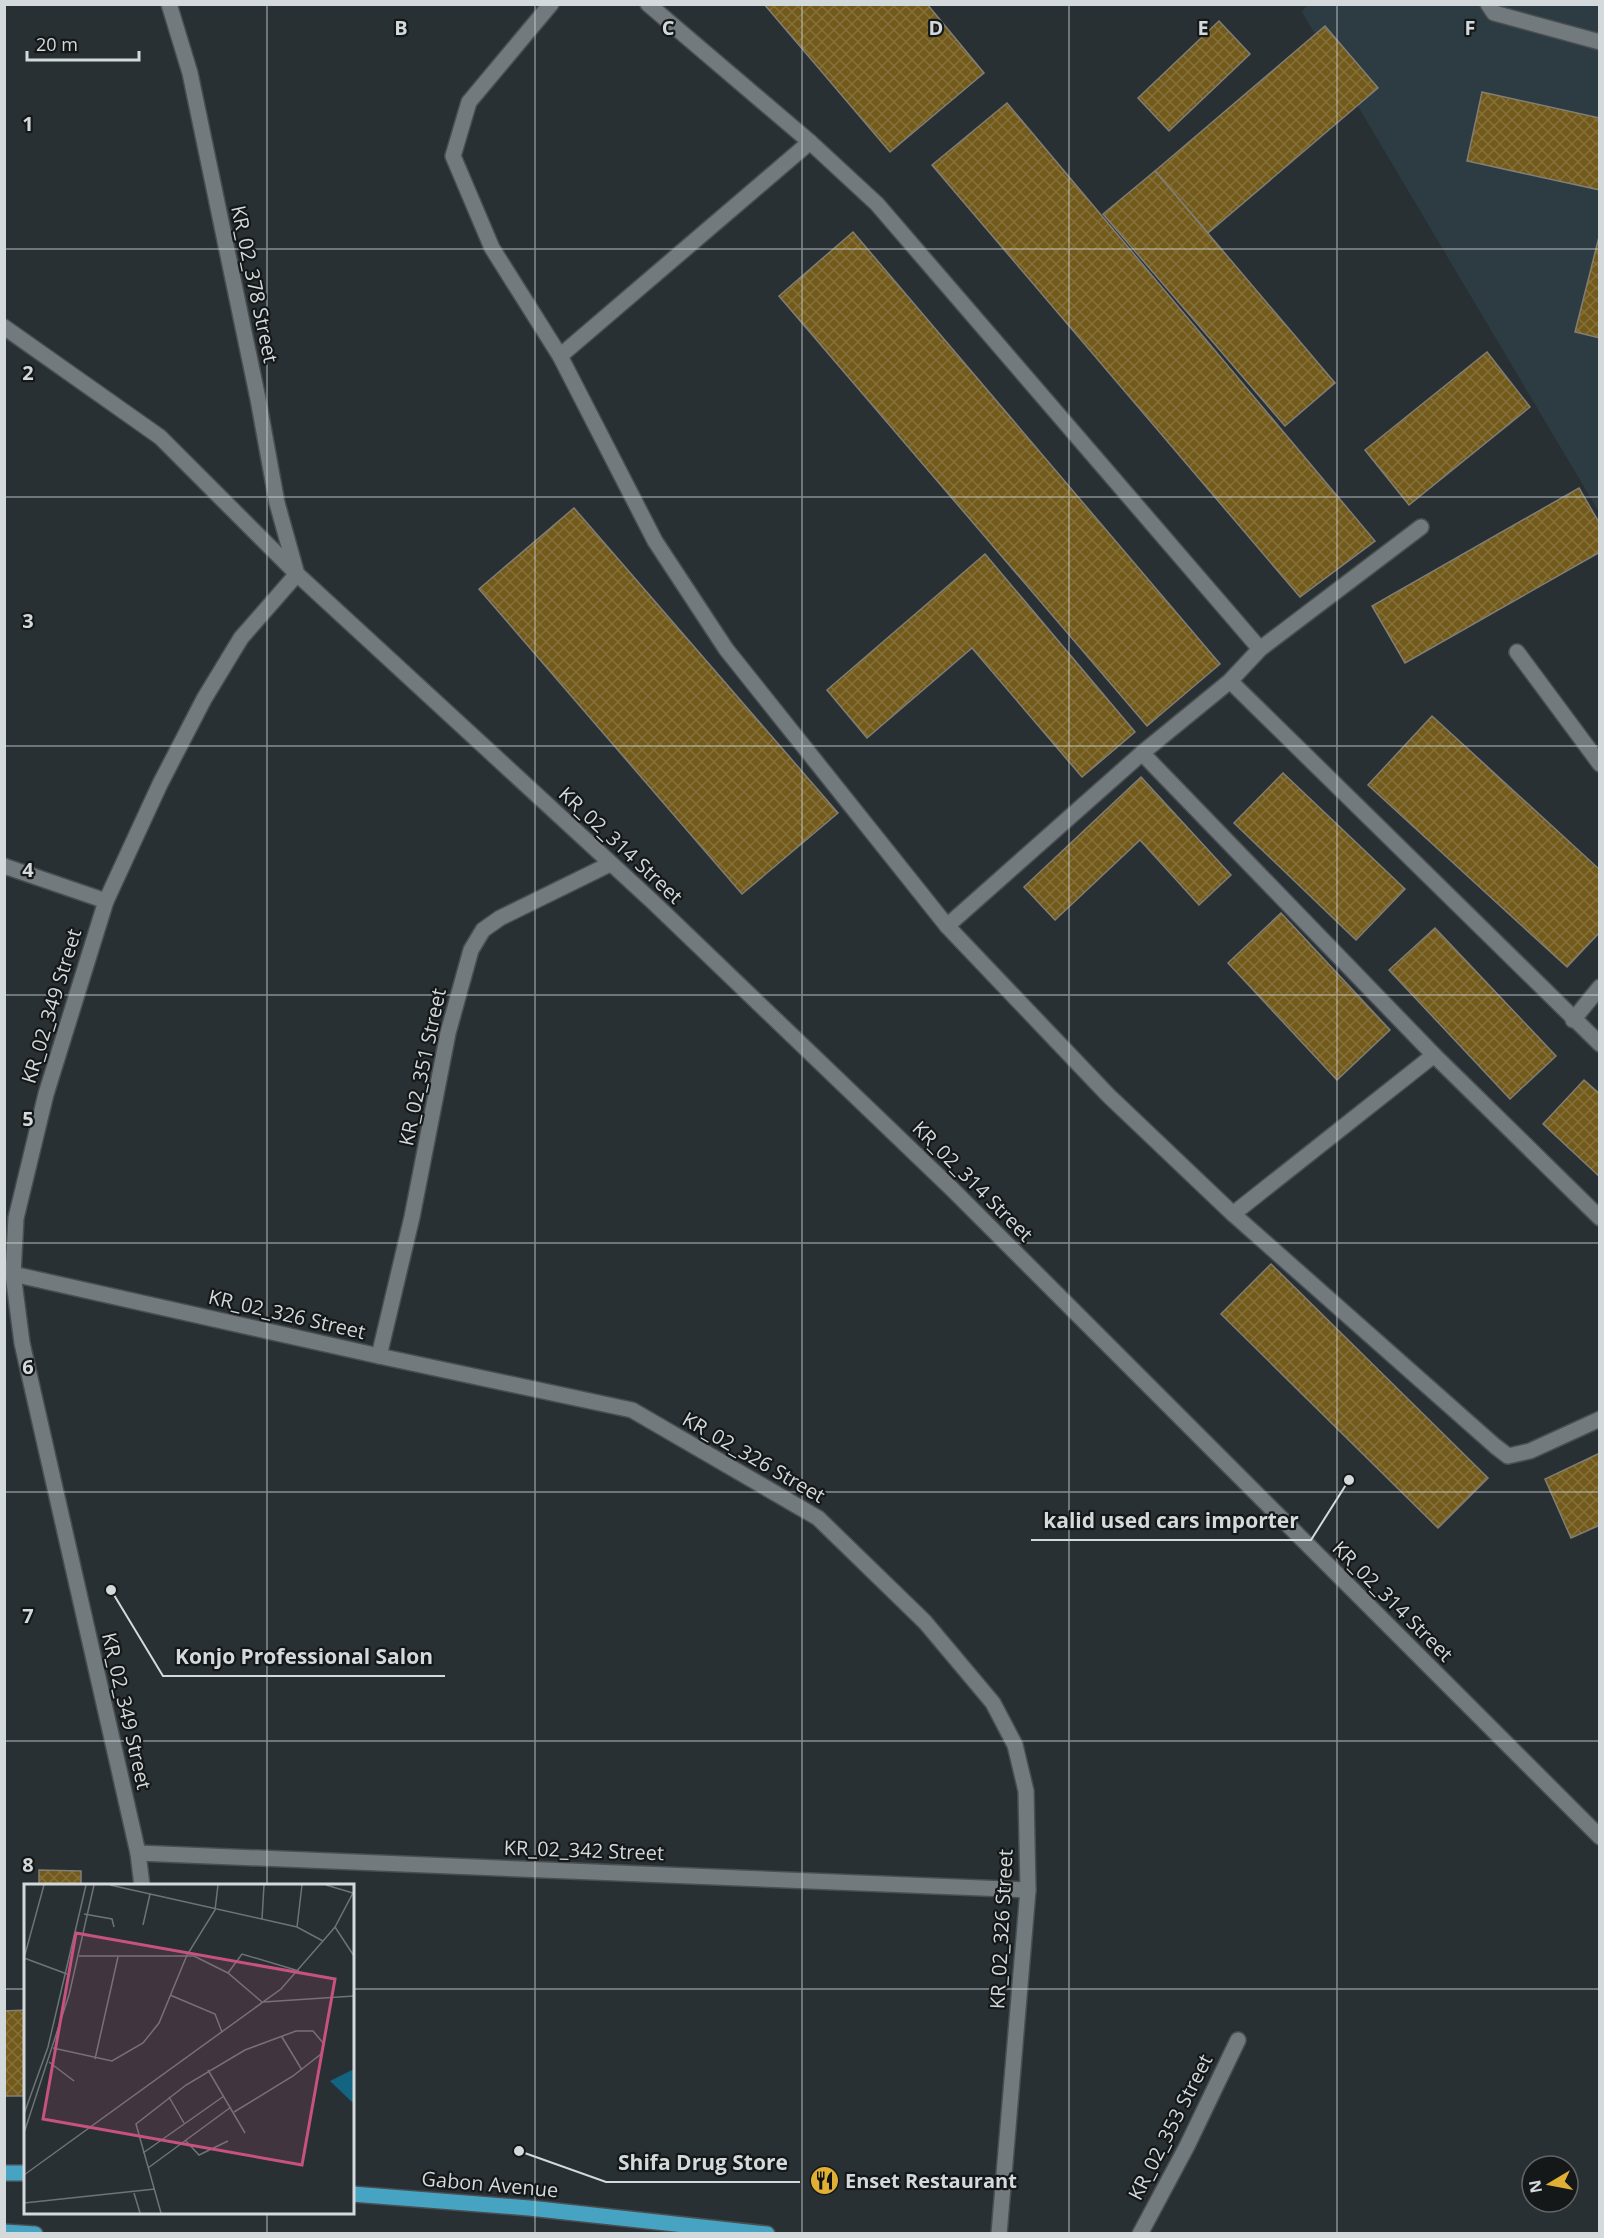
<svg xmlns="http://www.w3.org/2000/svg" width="1604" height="2238" viewBox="0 0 1604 2238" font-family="'Open Sans',sans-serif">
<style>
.built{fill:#2d3b42}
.building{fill:url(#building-cross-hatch);stroke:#817e76;stroke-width:1.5}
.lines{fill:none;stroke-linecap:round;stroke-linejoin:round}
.service-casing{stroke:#484e51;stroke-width:18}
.minor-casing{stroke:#484e51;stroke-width:18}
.tertiary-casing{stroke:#484e51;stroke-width:18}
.primary-casing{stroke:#484e51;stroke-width:18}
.service{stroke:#727a7e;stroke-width:15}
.minor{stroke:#727a7e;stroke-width:15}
.tertiary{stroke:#727a7e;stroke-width:15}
.primary{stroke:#47a3c2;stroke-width:15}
.grid{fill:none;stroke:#d4d9db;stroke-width:1.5;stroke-opacity:0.55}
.labels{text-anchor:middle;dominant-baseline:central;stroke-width:4.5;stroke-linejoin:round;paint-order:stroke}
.street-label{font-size:20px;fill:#d4d9db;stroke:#151819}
.poi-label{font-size:20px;font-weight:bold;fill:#d4d9db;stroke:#151819;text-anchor:start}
.inset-road{fill:none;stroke:#6d7477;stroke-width:1.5}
.view{fill:#c75281;fill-opacity:0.15;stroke:#c75281;stroke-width:3}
.inset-edge{fill:none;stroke:#d4d9db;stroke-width:3}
.grid-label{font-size:20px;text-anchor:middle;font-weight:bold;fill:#d4d9db;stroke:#151819;stroke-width:4.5;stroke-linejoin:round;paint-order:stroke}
.leader{fill:none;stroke:#d4d9db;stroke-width:2}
.callout-dot{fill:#d4d9db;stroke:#151819;stroke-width:2}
.callout-label{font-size:21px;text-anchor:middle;font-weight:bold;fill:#d4d9db;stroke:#151819;stroke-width:4.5;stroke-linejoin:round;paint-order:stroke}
</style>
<defs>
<pattern id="building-cross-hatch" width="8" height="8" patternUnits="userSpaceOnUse" patternTransform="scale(1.5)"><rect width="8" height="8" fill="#725a1b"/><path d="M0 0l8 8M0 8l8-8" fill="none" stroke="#85713c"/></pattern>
</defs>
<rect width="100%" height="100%" fill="#293034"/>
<path class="built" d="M1308,4L1599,5V512L1302,12Z"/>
<g class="building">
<path d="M764,4H927L984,73L890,152Z"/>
<path d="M1219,21L1250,54L1169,131L1138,98Z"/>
<path d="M1325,26L1378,88L1208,233L1155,171Z"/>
<path d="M1482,92L1600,118V190L1467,161Z"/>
<path d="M1007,103L1375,541L1300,597L932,165Z"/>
<path d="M1155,171L1335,383L1285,426L1103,214Z"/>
<path d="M853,232L1220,664L1147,726L779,296Z"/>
<path d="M1600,233V338L1575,332Z"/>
<path d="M1487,352L1530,407L1409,505L1365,450Z"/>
<path d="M1579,488L1600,524V552L1405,663L1372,606Z"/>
<path d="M574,508L838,813L742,894L479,589Z"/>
<path d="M985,554L1135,732L1082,777L972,648L867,738L827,690Z"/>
<path d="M1432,716L1600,870V932L1567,967L1368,785Z"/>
<path d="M1283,773L1405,889L1356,940L1234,823Z"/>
<path d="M1141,777L1231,875L1199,905L1140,840L1055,920L1024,887Z"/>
<path d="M1281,913L1390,1030L1337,1080L1228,963Z"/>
<path d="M1435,928L1556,1056L1510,1099L1389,970Z"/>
<path d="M1584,1080L1600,1094V1177L1543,1124Z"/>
<path d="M1271,1264L1488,1478L1438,1528L1221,1314Z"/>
<path d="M1600,1453V1525L1571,1538L1545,1479Z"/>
<path d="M39,1870L81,1871V1886H39Z"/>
<path d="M26,2010V2096H4V2011Z"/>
</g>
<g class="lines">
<defs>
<path id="service" d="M1488,4L1494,13L1600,42"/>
<g id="minor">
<path d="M169,4L190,73L258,399L277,503L296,571"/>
<path d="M551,4L469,102L453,156L492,248L560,356L655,541L726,649L947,926L1108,1095L1233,1214L1495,1446L1508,1456L1530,1451L1600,1419"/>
<path d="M648,4L810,142L877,204L1260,649"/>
<path d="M4,327L160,437L297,574L653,902L951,1188L1600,1837"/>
<path d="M560,356L810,142"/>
<path d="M1517,652L1600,764"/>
<path d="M1230,681L1600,1044"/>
<path d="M1142,753L1434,1055L1600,1218"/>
<path d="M4,866L106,901"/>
<path d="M947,926L1142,753L1230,681L1260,649L1421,527"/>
<path d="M1573,1020L1600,987"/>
<path d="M1233,1214L1434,1055"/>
<path d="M379,1356L412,1217L448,1033L471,950L483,930L500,918L610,864"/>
<path d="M138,1853L1028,1890"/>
<path d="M142,1886L138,1853L22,1343L13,1274L16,1218L46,1094L106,901L160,784L204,699L241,638L297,574"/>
<path d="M1140,2234L1187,2146L1238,2040"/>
</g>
<path id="tertiary" d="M4,1269L13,1274L379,1356L632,1410L818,1518L925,1622L993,1703L1015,1745L1026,1791L1028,1890L999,2234"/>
<g id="primary">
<path d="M4,2173H26"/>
<path d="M352,2194L529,2208L767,2234"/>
<path d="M4,2232L35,2234"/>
</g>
</defs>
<use href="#service" class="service-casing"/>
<use href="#minor" class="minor-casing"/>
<use href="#tertiary" class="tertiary-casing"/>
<use href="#primary" class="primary-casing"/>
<use href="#service" class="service"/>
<use href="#minor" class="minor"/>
<use href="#tertiary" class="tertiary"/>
<use href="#primary" class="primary"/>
</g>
<path class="grid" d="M267,4V1886M535,4V2234M802,4V2234M1069,4V2234M1337,4V2234M4,249H1600M4,497H1600M4,746H1600M4,995H1600M4,1243H1600M4,1492H1600M4,1741H1600M4,1989H26M352,1989H1600M267,2212V2234"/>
<defs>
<symbol id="restaurant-disc" viewBox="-11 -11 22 22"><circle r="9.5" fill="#dfb034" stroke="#151819"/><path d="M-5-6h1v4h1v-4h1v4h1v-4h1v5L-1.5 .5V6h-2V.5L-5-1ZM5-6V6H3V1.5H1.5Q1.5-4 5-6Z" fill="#111"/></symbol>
</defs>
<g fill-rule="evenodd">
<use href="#restaurant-disc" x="808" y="2164" width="33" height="33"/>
</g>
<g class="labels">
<g class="street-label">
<text transform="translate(255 284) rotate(78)">KR_02_378 Street</text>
<text transform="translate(621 845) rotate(43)">KR_02_314 Street</text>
<text transform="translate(51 1006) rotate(-73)">KR_02_349 Street</text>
<text transform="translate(422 1067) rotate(-78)">KR_02_351 Street</text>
<text transform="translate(973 1181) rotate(45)">KR_02_314 Street</text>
<text transform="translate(287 1314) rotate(13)">KR_02_326 Street</text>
<text transform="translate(754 1457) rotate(30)">KR_02_326 Street</text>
<text transform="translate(1393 1601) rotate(45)">KR_02_314 Street</text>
<text transform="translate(127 1711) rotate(77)">KR_02_349 Street</text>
<text transform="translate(584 1850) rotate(2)">KR_02_342 Street</text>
<text transform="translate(1001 1929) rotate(-87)">KR_02_326 Street</text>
<text transform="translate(1170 2127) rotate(-63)">KR_02_353 Street</text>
<text transform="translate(490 2184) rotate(5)">Gabon Avenue</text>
</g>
<g class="poi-label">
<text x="845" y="2180">Enset Restaurant</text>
</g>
</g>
<g transform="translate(24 1884)">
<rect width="330" height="330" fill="#293034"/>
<path d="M330,185V220L306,197Z" fill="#126480"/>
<path class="inset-road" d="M302,1L329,9M60,30L88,35L90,43M238,35L240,1M119,41L126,10M273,43L278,1M311,43L330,72M299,57L311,43L330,7M55,72H170L204,89L238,118M0,74L20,1M0,74L43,90M204,89L218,70L275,87M146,111L191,130L198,148M239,118L330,112M258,153L278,186M29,164L88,177L119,159L135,139L163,71L191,26L194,1M71,175L94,73M25,178L50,197M184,186L221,249M145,213L160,239M0,230L24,163L62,1M0,249L45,111L70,1M161,256L175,271L204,257M119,269L200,212M124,284L207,223M0,291L257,105L299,57L273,43L86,1M110,309L116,329M0,319L131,305M137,329L112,240L162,201L221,166L272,147H289L300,160L297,170L269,192L210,228"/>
<path class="view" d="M52,49L311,95L278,281L19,235Z"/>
<rect width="330" height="330" class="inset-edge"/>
</g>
<g class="grid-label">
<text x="401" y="35">B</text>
<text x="668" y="35">C</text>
<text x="936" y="35">D</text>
<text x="1203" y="35">E</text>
<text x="1470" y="35">F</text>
<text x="28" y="131">1</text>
<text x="28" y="380">2</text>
<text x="28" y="628">3</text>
<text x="28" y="877">4</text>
<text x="28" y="1126">5</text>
<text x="28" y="1374">6</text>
<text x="28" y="1623">7</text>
<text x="28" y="1872">8</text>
</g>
<path class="leader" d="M1349 1480L1311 1540H1031M111 1590L163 1676H445M519 2151L606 2182H800"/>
<g class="callout-dot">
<circle cx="1349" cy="1480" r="6"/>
<circle cx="111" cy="1590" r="6"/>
<circle cx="519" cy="2151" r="6"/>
</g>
<g class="callout-label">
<text x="1171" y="1528">kalid used cars importer</text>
<text x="304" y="1664">Konjo Professional Salon</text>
<text x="703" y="2170">Shifa Drug Store</text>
</g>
<rect width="1604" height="2238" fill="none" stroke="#d4d9db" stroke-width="12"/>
<g transform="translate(1550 2184) rotate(260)"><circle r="28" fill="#151819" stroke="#616567" stroke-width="1.5"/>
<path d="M0-4.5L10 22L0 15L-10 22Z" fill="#dfb034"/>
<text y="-9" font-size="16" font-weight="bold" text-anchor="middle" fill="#d4d9db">N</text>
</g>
<path d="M27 51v9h112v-9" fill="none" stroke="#d4d9db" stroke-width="3"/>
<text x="36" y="51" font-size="18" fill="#d4d9db" stroke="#151819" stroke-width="4.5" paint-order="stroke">20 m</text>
</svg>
